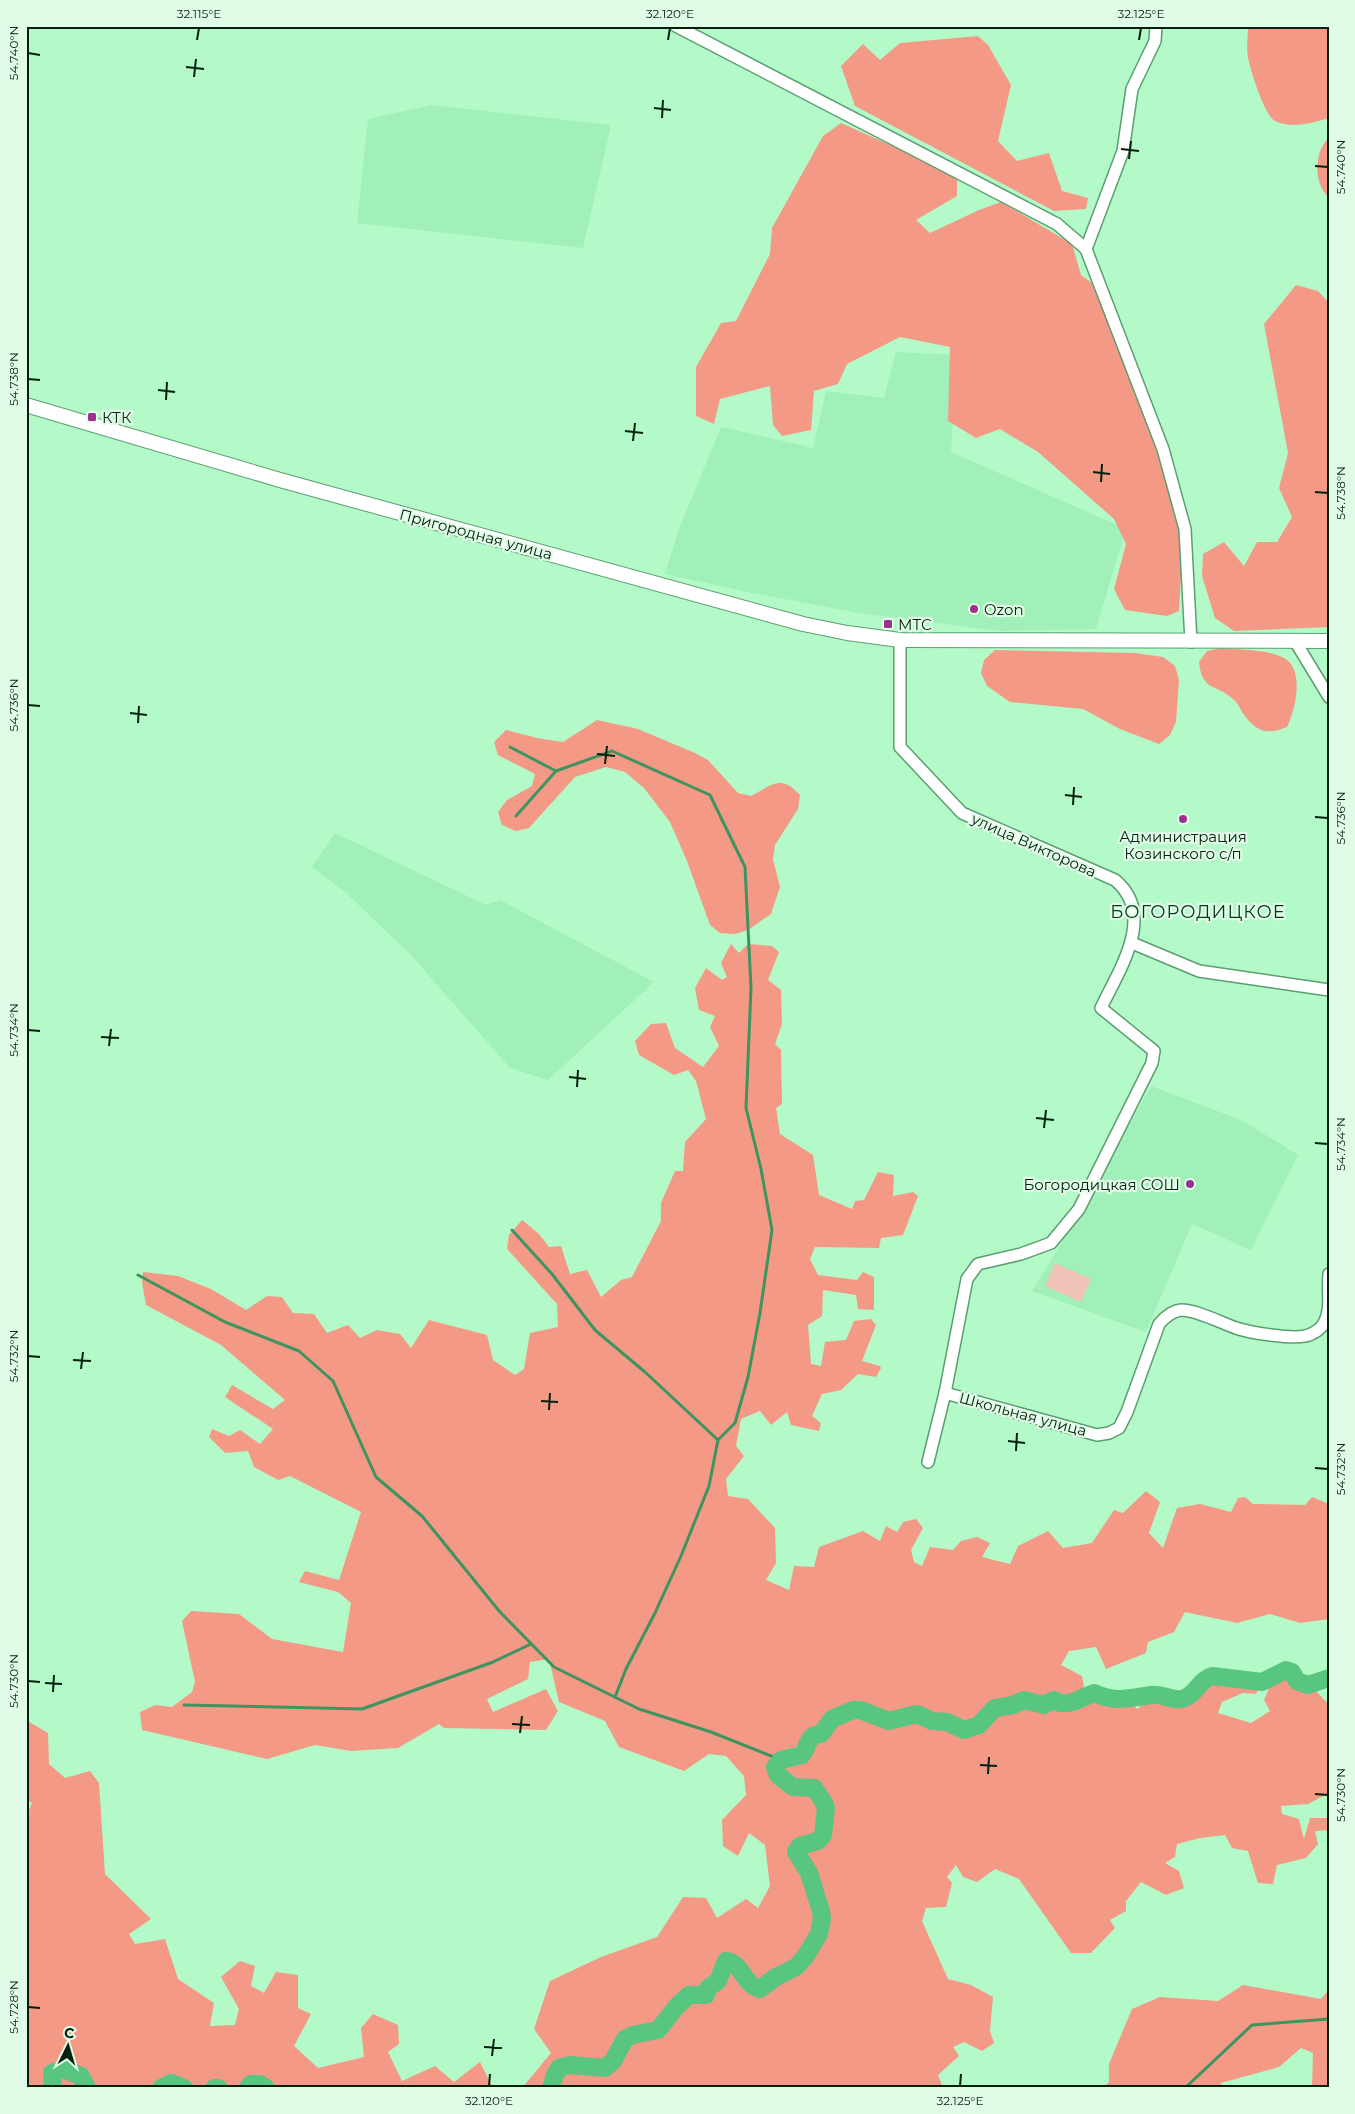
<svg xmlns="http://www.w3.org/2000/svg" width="1355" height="2114" viewBox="0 0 1355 2114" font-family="Montserrat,sans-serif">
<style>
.built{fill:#a1efb9}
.green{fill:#f0c3b8}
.forest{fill:#f49985}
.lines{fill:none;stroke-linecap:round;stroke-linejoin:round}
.stream{stroke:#3e945e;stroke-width:3}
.river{stroke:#58c580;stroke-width:18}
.minor-casing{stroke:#5a9e71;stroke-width:14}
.tertiary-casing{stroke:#5a9e71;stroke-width:16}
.minor{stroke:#fff;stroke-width:11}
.tertiary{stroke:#fff;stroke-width:14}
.ticks{fill:none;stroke:#03200e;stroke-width:2}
.poi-dot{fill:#9d2f8f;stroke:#e0fce7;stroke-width:2}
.labels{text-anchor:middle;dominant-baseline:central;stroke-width:4.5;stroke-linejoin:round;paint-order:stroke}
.poi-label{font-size:15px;fill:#03200e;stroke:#e0fce7;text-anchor:start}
.street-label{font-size:15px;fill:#03200e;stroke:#e0fce7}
.quarter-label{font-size:18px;letter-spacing:1px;fill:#00381a;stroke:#e0fce7}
.neatline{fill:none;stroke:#03200e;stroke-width:2}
.ticks-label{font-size:12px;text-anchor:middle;fill:#03200e}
</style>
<rect width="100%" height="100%" fill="#b3fac8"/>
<g class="built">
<path d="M432,105L611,125L583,248L357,223L368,119Z"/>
<path d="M896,352L956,355L951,452L1126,529L1096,629L999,631L860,613L752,593L665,574L679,529L721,427L813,448L826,391L884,398Z"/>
<path d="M335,833L486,905L500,900L654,982L548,1080L510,1068L410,954L346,893L312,867Z"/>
<path d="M1151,1086L1241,1120L1298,1155L1251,1250L1192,1224L1146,1332L1032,1291L1080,1213Z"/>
</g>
<path class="green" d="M1055,1263L1091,1279L1081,1302L1045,1286Z"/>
<g class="forest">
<path d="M1248,26H1329V118C1312,123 1292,129 1275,121C1264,115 1251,71 1248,58C1246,47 1248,36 1248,26Z"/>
<path d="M978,36L988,45L1011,85L998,141L1017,161L1049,153L1062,191L1088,198L1086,209L1054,211L855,106L841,66L863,44L880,60L900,43Z"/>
<path d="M841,123L957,175V196L916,220L930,233L979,210L1001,202L1072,244L1081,275L1100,289L1157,451L1183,536L1179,611L1167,616L1125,610L1114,589L1126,544L1114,519L1038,452L1000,429L976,438L948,421L950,347L900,337L847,364L838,384L814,391L811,430L782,436L773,425L770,386L720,399L714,424L696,416V367L721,323L736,321L770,254L772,228L823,136Z"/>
<path d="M1329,138V197C1313,185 1314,150 1329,138Z"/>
<path d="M1296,285L1318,291L1329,303V627L1234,631L1215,618L1202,576L1203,554L1224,542L1244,566L1257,542H1277L1292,517L1279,488L1288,453L1264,324Z"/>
<path d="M1221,648C1238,650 1274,649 1287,660C1304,673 1295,711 1287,727C1266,736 1255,731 1242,712C1240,708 1237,702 1233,699C1217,684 1202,692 1199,662L1207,651Z"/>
<path d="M995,650L1135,653L1163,657L1175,666L1179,680L1176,722L1170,735L1159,744L1120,729L1083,709L1010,702L987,686L981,673L984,660Z"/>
<path d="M597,720L638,729L695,753L708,760L738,793L751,796C772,785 781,774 800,795L798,809L775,845L773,859L780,887L771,914L748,930L735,934L720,933L710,925L687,861L670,822L644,788L625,772L606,767L575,777L529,828L516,831L502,825L498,812L507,800L532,786L535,774L498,755L494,742L506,730L537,738L563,742Z"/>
<path d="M731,944L739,953L748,944L772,946L779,952L768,980L781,990L782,1024L775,1044L781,1050L782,1104L776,1108L780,1134L813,1155L819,1195L852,1209L855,1201L864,1200L878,1172L894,1175L893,1196L913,1192L918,1196L903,1235L881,1238L879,1248L815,1247L810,1259L818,1275L857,1280L863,1272L874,1277V1310L858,1309L856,1295L823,1290L822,1316L808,1325L811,1364L821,1366L825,1342L846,1340L854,1321L871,1319L876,1325L862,1361L880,1366L881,1368L876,1377L858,1374L841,1390L822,1394L812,1416L821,1423L819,1431L791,1425L787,1412L771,1425L760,1411L741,1419L736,1446L744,1456L726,1479L728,1496L748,1499L775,1528L776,1563L766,1580L789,1590L794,1566L814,1567L819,1547L863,1531L880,1541L886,1526L897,1532L903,1522L916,1519L923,1528L911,1550L914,1562L922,1566L930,1547L953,1550L961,1541L977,1537L990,1543L982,1557L1010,1564L1018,1546L1048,1531L1063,1548L1092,1543L1114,1510L1123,1513L1146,1491L1160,1502L1149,1533L1163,1548L1177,1508L1200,1504L1231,1512L1238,1498L1245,1497L1253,1504L1305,1505L1312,1497L1329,1504V1619L1300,1623L1270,1614L1237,1623L1185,1612L1174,1632L1148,1642L1146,1653L1106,1669L1096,1647L1069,1651L1061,1665L1082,1676L1085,1691L1111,1692L1138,1709L1147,1696L1171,1706L1204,1681L1226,1678L1231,1685L1252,1677L1261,1684L1256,1694L1243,1693L1222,1702L1218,1713L1251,1723L1270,1711L1264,1700L1272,1681L1289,1673L1316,1691L1329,1705V1793L1308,1804L1281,1806L1282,1814L1299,1819L1304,1839L1310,1818H1329V1830L1315,1831L1318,1844L1306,1858L1277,1865L1273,1884L1258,1883L1248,1851L1232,1848L1225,1835L1200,1838L1177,1844L1175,1857L1165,1863L1179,1871L1184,1888L1166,1895L1141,1882L1126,1901V1911L1110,1920L1115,1928L1091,1953H1071L1019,1879L995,1869L977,1882L963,1877L956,1865L947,1877L952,1883L946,1907L926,1908L922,1921L948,1979L971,1985L993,1997L990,2031L994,2043L982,2051L964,2042L953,2047L959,2056L938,2075L943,2088H522L551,2053L534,2029L550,1981L601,1957L657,1937L683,1897L706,1898L717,1918L746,1899L758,1908L770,1886L765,1845L749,1833L738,1856L723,1846L722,1820L746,1795L744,1776L726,1756L709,1754L684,1771L619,1747L605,1721L559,1702L549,1659L530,1662L528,1679L487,1699L493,1712L546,1689L558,1711L546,1730L444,1728L439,1724L398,1748L351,1751L315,1745L267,1759L142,1730L140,1712L155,1705L172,1707L192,1692L195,1682L182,1621L191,1611L239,1614L272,1639L343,1652L351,1603L338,1592L299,1582L305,1571L339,1580L361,1512L290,1476L278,1480L254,1467L248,1451L225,1453L209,1437L212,1429L229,1436L240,1430L260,1444L273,1429L225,1397L232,1385L273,1409L285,1400L221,1345L146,1305L142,1282L143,1272L178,1276L211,1289L246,1310L267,1296L282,1297L293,1313L314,1314L327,1333L348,1325L360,1338L377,1330L400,1334L411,1348L429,1320L487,1335L493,1360L515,1375L524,1369L530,1333L558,1327L557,1304L507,1249L509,1235L522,1220L539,1234L549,1247L561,1246L570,1274L587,1270L601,1297L621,1280L632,1277L661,1221V1203L675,1171H683L685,1142L706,1119L696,1081L688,1070L674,1075L639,1055L635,1041L651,1024L666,1023L675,1048L703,1067L719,1046L710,1027L715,1016L699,1010L695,988L706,968L722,980L727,977L721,963Z"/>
<path d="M26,1720L48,1733L49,1764L65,1778L90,1771L99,1783L105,1874L151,1919L129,1934L135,1944L165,1939L178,1979L214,2003L210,2026L235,2025L239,2009L221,1977L240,1961L255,1966L251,1986L264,1993L276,1972L298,1975V2008L311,2014L294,2046L318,2068L364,2057L361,2028L373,2014L398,2025L399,2044L388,2052L402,2081L435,2066L454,2082L480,2062L493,2088H26V1817L32,1803L26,1799Z"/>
<path d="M1243,1985L1321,1999L1329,1990V2088H1312L1313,2053L1301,2048L1279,2067L1221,2083L1222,2088H1103L1109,2082V2064L1132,2009L1160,1997L1218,2001Z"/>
</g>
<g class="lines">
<g class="stream">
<path d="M510,747L556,771"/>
<path d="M516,816L556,771L612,751L710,795L745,867L751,988L746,1108L761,1169L772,1230L760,1313L748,1377L735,1423L718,1440"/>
<path d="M512,1230L552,1274L595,1330L645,1372L718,1440L709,1486L681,1556L655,1613L626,1669L615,1697"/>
<path d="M138,1275L225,1322L299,1351L333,1381L376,1477L422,1516L500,1612L554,1667L639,1709L711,1732L781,1760"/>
<path d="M184,1705L362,1709L493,1662L531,1644"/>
<path d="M1185,2088L1252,2025L1329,2019"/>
</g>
<g class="river">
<path d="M53,2088L52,2073L63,2069L81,2076L87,2088"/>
<path d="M161,2088L171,2083L184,2088"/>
<path d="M214,2088H219"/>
<path d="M248,2088L251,2084H260L266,2088"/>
<path d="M551,2088L555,2075L559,2068L570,2065L605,2068L613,2061L625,2039L633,2035L658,2030L677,2006L689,1995H706L708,1988L718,1981L726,1961C743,1963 743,1985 760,1989L776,1977L796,1967L805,1957L819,1934L822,1919L821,1911L809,1873L796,1852L800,1846L818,1841L823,1835L826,1808L823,1801L814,1788L793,1787L778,1775L775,1767L781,1760L802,1755C809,1746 807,1734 821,1734L832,1719L853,1710H860L889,1721L917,1714L932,1721L947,1722L964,1730L979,1725L995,1708L1013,1705L1024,1700L1044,1705L1054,1700C1067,1709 1082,1697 1094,1693C1116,1703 1129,1698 1151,1695C1161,1693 1172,1701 1182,1699C1195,1696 1199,1680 1212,1676L1262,1682L1286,1670L1292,1672L1297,1681L1308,1685L1329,1678"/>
</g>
<defs>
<g id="minor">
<path d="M676,26L1057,224L1086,249L1163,449L1185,529L1191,642"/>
<path d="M1086,249L1123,151L1132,89L1155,41L1156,26"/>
<path d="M900,640V747L962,813L1115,880C1157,915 1119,970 1101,1008L1154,1051L1152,1063L1079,1209L1051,1243L1021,1254L978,1264L967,1279L945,1393L928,1462"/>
<path d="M1295,641L1329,697"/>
<path d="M1132,943L1199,971L1329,990"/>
<path d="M945,1393L1097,1435L1109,1433L1119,1428L1127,1412L1159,1324C1165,1317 1172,1311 1181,1310C1197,1310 1221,1323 1236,1328C1250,1333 1292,1339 1305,1336C1312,1335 1321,1329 1324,1323C1332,1309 1327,1290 1329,1274"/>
</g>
<path id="tertiary" d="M26,405L280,480L803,624L847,633L900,640L1329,641"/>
</defs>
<use href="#minor" class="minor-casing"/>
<use href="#tertiary" class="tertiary-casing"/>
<use href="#minor" class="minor"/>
<use href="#tertiary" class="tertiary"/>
</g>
<path class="ticks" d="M197,40L199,28M668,40L670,28M1139,40L1141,28M28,53L40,55M186,67L204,69M194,77L196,59M654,108L671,110M662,118L663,100M1121,149L1139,151M1129,159L1131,141M1315,166L1328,167M28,379L40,380M158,390L175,392M166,400L167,382M625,431L643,433M633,441L635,423M1093,472L1110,474M1101,482L1102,464M1315,492L1328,493M28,705L40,706M130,713L147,715M138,723L139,706M597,754L615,756M605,764L607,746M1065,795L1082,797M1073,805L1074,787M1315,817L1328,818M28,1030L40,1031M101,1037L119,1038M109,1046L111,1029M569,1077L586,1079M577,1087L578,1070M1036,1118L1054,1120M1044,1128L1046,1110M1315,1143L1328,1144M28,1356L40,1357M73,1360L91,1361M81,1369L83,1352M541,1401L558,1402M549,1410L550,1393M1008,1441L1025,1443M1016,1451L1017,1433M1315,1468L1328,1469M28,1681L40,1682M45,1683L62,1684M53,1692L54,1675M512,1724L530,1725M520,1733L522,1716M980,1765L997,1766M988,1774L989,1757M1315,1794L1328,1795M28,2007L40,2008M484,2047L502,2048M492,2056L494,2039M489,2086L490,2074M960,2086L961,2074"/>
<g class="poi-dot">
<rect x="87" y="412" width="10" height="10" rx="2.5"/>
<circle cx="974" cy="609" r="5"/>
<rect x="883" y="619" width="10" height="10" rx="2.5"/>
<circle cx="1183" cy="819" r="5"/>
<circle cx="1190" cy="1184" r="5"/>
</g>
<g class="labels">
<g class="poi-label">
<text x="102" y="417">КТК</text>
<text x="984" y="609">Ozon</text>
<text x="898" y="624">МТС</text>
<text x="1183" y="836" text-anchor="middle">Администрация<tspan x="1183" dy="17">Козинского с/п</tspan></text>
<text x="1180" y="1184" text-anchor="end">Богородицкая СОШ</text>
</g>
<g class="street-label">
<text transform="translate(476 534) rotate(15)">Пригородная улица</text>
<text transform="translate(1034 845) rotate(24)">улица Викторова</text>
<text transform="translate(1023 1414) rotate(15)">Школьная улица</text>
</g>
<g class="quarter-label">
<text x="1198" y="912">БОГОРОДИЦКОЕ</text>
</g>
</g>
<rect width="1355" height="2114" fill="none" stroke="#e0fce7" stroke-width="55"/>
<g transform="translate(68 2046) rotate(5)" stroke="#e0fce7" stroke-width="4" paint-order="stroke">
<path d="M0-4L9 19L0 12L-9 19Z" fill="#03200e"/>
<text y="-8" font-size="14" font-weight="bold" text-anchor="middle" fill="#03200e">С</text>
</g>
<rect x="28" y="28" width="1300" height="2058" class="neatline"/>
<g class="ticks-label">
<text x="199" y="18">32.115°E</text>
<text x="670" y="18">32.120°E</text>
<text x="1141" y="18">32.125°E</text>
<text transform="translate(14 53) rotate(-90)" y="4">54.740°N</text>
<text transform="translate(1341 167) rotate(-90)" y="4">54.740°N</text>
<text transform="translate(14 379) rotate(-90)" y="4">54.738°N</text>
<text transform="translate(1341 493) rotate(-90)" y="4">54.738°N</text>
<text transform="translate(14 705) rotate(-90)" y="4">54.736°N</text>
<text transform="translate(1341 818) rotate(-90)" y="4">54.736°N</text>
<text transform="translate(14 1030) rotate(-90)" y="4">54.734°N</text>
<text transform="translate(1341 1144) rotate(-90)" y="4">54.734°N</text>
<text transform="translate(14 1356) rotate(-90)" y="4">54.732°N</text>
<text transform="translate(1341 1469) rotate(-90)" y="4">54.732°N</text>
<text transform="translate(14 1681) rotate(-90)" y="4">54.730°N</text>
<text transform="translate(1341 1795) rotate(-90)" y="4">54.730°N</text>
<text transform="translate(14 2007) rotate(-90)" y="4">54.728°N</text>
<text x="489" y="2105">32.120°E</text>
<text x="960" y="2105">32.125°E</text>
</g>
</svg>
